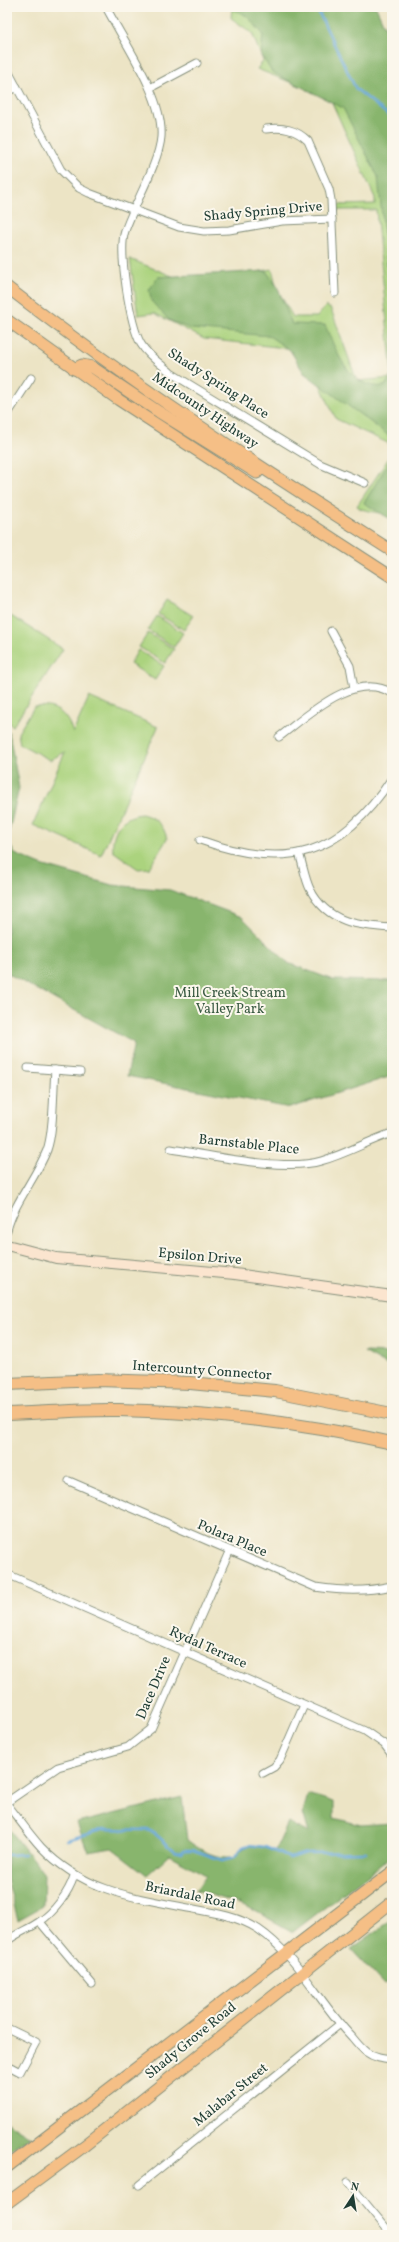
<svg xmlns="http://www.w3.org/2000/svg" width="399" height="2242" viewBox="0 0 399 2242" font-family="Vollkorn,serif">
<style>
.green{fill:#abd37e;stroke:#658859}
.forest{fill:#88b56d;stroke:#547950}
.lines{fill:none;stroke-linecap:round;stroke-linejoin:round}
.stream{stroke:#67a8db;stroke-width:2.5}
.street-casing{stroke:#86907c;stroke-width:9}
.secondary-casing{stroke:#86907c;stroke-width:12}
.primary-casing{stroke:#86907c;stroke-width:13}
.highway-casing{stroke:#86907c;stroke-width:14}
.street{stroke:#fff;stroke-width:7}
.secondary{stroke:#fbe5cf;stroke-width:10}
.primary{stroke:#f5bf86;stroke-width:11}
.highway{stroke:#f5bf86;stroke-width:12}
.labels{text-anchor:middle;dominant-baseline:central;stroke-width:4;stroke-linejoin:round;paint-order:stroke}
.street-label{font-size:14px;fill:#1f3d34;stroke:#fbf7ec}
.park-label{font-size:14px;fill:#3b5b43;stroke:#fbf7ec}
</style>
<rect width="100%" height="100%" fill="#fbf7ec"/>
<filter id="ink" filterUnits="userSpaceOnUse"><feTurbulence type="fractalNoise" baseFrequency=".025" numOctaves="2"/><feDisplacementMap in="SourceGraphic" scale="8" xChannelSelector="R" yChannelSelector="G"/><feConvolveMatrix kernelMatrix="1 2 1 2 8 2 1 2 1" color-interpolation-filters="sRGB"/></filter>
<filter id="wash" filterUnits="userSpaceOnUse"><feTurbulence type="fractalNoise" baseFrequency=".012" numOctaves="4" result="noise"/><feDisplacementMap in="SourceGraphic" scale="16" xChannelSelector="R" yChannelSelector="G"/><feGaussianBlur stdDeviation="0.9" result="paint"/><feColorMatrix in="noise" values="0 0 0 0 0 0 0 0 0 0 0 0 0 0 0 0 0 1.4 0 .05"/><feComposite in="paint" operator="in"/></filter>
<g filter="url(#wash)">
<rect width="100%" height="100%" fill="#ece4c5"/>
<g class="green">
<path d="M232,7L392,53V375L376,210H337L336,205L375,204V198L330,98L257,69L263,61L252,33L231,18Z"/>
<path d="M130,259L192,284L272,269L277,289L293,317H317L326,306L331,309L357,381L392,378V445L336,419L304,350L204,339L154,313L138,315Z"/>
<path d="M392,453V516L361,509L357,506Z"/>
<path d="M167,600L193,616L184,630L158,614Z"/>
<path d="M11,616L63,649L13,726L7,722V621Z"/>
<path d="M157,616L183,633L174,647L148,630Z"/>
<path d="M148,633L174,649L165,663L139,647Z"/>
<path d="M138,650L164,666L155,680L130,664Z"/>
<path d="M89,697L158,727L101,855L33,825L65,752L50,760L20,744L18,733L34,707C55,704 67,713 73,733Z"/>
<path d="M142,814C156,818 164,825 167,839L149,868L138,869L113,851C111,831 121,816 142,814Z"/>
</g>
<g class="forest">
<path d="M228,7H376L392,43V313L378,177L343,108L272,72L261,55L263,34L247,16Z"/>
<path d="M266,271L277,286L292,324L325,325C336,351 350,391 385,386L392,374V438L304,373L290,350L269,336L191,329L169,320L152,302L149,290L158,277Z"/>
<path d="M392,457V520L364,503Z"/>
<path d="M7,731L9,732L19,788L7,840L15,854L41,865L112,885L170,890L242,917L288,963L333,980L392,981V1076L290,1108L127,1076L134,1043L7,973Z"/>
<path d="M364,1352L392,1353V1368Z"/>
<path d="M308,1794L334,1802V1818L361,1825L392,1823V1856L293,1932L246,1906L196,1890L206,1875L169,1855L147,1875L112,1848L88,1852L77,1823L182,1797L187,1840C203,1852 214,1858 234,1857C249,1841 255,1844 275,1851L288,1823L309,1833L303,1813Z"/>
<path d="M7,1826L44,1874L43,1906L18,1920L7,1879Z"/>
<path d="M392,1920V1982L384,1985L351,1949Z"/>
<path d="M7,2122L30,2137L7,2152Z"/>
</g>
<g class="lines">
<g class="stream">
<path d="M316,7L356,89L392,118"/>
<path d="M67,1840L105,1829L147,1830L153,1832L175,1851L181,1853L183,1850H193L222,1860L234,1857L243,1847L249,1845L265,1847L290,1858L306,1853L366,1852"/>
<path d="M7,1855L24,1854"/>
</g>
</g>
</g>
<g filter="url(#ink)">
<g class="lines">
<defs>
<g id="street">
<path d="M106,7C124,42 164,98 161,137C159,163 134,204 125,231C118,251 130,325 141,344C148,356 161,364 171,373L320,464L365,483"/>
<path d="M7,69L61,170L79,188L89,193L179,227L204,231L229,230L282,221L332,219"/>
<path d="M150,88L197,63"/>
<path d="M7,92L17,87"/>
<path d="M266,129C283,127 296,129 308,141L329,189L331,200L335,293"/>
<path d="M7,415L31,378"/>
<path d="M331,631L350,666L354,688"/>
<path d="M279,737C307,716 354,670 392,693"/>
<path d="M200,840C286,871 341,857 392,778"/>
<path d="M299,853C303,865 305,879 310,889C327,923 359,926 392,928"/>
<path d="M28,1068L80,1072"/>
<path d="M171,1149C210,1155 285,1172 321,1161C346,1154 368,1141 392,1133"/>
<path d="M7,1230C15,1201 36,1178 47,1150C54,1131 53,1093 55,1070"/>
<path d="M69,1481L315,1587C344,1591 364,1592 392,1586"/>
<path d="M7,1574L365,1731L384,1744L392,1755"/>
<path d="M263,1773L274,1767L280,1760L304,1705"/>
<path d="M7,1802L58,1767L128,1747L151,1729L229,1552"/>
<path d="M7,1804C18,1818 29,1834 41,1847C81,1889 129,1897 183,1907C209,1912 236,1915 258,1929C298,1956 319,2003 352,2037C356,2042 361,2048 366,2052C374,2058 383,2059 392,2060"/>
<path d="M40,1922L92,1984"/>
<path d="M7,1941C17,1933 29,1929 39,1922C54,1913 69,1892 74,1876"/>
<path d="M7,2028L36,2042L20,2072L7,2065"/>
<path d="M348,2182L392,2235"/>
<path d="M139,2185L340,2024"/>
</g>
<path id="secondary" d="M7,1245L56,1258L235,1274L392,1296"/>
<g id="primary">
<path d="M7,287C130,383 261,468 392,551"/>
<path d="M7,320L119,400L392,577"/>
<path d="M74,369L82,365L92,367L159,412L257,473"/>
<path d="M7,2167L392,1872"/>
<path d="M7,2203L84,2146L392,1902"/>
</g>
<g id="highway">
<path d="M7,1384L98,1380L190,1383L275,1391L392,1414"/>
<path d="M7,1414C44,1413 82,1409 119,1410C211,1412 303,1423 392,1443"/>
</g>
</defs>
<use href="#street" class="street-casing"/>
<use href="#secondary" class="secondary-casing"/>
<use href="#primary" class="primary-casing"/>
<use href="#highway" class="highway-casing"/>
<use href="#street" class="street"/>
<use href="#secondary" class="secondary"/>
<use href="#primary" class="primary"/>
<use href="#highway" class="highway"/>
</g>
</g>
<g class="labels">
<g class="street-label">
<text transform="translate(263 212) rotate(-5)">Shady Spring Drive</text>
<text transform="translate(218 384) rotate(33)">Shady Spring Place</text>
<text transform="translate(205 411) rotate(34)">Midcounty Highway</text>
<text transform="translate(249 1145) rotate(6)">Barnstable Place</text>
<text transform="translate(200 1257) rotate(5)">Epsilon Drive</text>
<text transform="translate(202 1371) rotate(4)">Intercounty Connector</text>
<text transform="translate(232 1539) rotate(23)">Polara Place</text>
<text transform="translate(208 1648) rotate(24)">Rydal Terrace</text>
<text transform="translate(154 1688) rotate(-67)">Dace Drive</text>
<text transform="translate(190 1896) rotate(12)">Briardale Road</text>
<text transform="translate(191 2041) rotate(-39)">Shady Grove Road</text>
<text transform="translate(231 2095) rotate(-39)">Malabar Street</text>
</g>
<g class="park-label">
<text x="230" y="993">Mill Creek Stream<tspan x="230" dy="16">Valley Park</tspan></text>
</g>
</g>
<rect width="399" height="2242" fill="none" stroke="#fbf7ec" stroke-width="24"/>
<g transform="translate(353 2196) rotate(12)" stroke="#fbf7ec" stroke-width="3" paint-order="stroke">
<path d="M0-3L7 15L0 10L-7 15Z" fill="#1f3d34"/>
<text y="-6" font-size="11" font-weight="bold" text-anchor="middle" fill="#1f3d34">N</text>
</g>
</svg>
